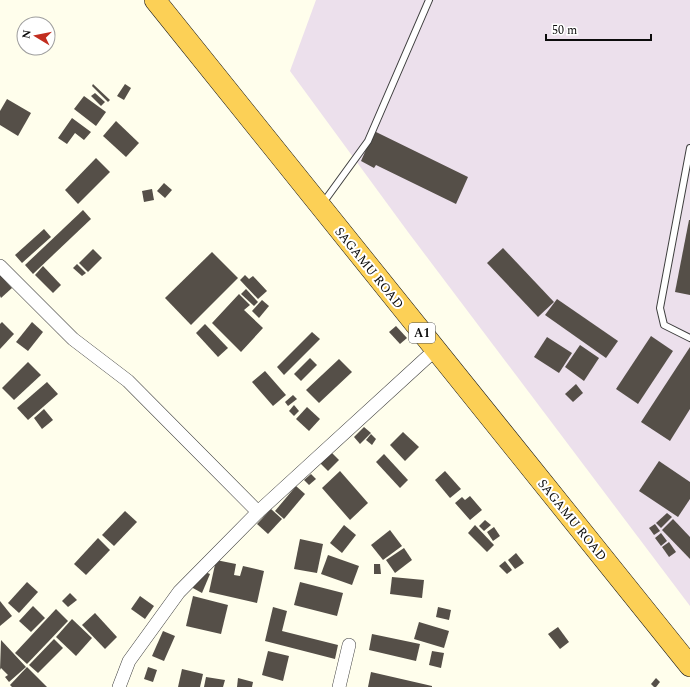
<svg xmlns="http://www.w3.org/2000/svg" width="690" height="687" viewBox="0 0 690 687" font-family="Spectral,serif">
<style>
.industrial{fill:#ece0ec}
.building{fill:#554f48}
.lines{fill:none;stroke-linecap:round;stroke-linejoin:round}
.service-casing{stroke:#3f3f3f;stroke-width:8}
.minor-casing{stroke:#3f3f3f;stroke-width:14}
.trunk-casing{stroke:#1d1d1d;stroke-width:22}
.service{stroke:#fff;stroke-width:6}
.minor{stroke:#fff;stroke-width:13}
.trunk{stroke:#fcd056;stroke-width:21}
.labels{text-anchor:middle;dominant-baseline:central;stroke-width:4;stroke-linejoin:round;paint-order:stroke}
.shield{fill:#fff;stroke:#555;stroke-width:1}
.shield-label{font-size:12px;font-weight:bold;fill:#0c0c0c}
.street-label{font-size:13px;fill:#0c0c0c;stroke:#fff}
</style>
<rect width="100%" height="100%" fill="#fffeec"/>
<path class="industrial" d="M316,0H690V606L408,232L290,71Z"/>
<g class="building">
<path d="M93,84L110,100L108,102L92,86Z"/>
<path d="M125,84L131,88L124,100L117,96Z"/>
<path d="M95,93L105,102L101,106L91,96Z"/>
<path d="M84,96L106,112L96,126L74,109Z"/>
<path d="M7,99L31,113L18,136L0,125V111Z"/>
<path d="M72,118L91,132L84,140L75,133L67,144L58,138Z"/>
<path d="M116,121L139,143L126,157L103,136Z"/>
<path d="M374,131L468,177L456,204L376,165L374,168L361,161Z"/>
<path d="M96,158L110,172L78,204L65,190Z"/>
<path d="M164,183L172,190L165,198L157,191Z"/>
<path d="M152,189L154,200L144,202L142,191Z"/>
<path d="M83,210L91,219L33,274L25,265Z"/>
<path d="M689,220H690V295L675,292Z"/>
<path d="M44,229L51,237L22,263L15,255Z"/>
<path d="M503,248L554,302L538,317L487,263Z"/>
<path d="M93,249L102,258L88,272L79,263Z"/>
<path d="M212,252L238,278L191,325L165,298Z"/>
<path d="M77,264L86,273L82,276L73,268Z"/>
<path d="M43,266L61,285L53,293L35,275Z"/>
<path d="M0,275L12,288L1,298L0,296Z"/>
<path d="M245,275L249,279L253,276L267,291L258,299L240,280Z"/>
<path d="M246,289L258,302L254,306L241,294Z"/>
<path d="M239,294L250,305L244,310L263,328L241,352L212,323Z"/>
<path d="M557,299L618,341L606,358L545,315Z"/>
<path d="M262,300L269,306L259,318L252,311Z"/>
<path d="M2,322L14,334L0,349V324Z"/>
<path d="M32,322L43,332L28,351L16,342Z"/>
<path d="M205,324L228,348L218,357L196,333Z"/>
<path d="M396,326L407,338L400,344L389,332Z"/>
<path d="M312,332L320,339L284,375L277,367Z"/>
<path d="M651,336L673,351L638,404L616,389Z"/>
<path d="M547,337L572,353L559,373L534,357Z"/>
<path d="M580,345L599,358L584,381L565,367Z"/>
<path d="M690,347V409L670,441L641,422Z"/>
<path d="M310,358L317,365L301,381L294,374Z"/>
<path d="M339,359L352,372L319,403L306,390Z"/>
<path d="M28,362L41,375L14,400L2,388Z"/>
<path d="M265,371L286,395L273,406L252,382Z"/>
<path d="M47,382L58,394L28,420L17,408Z"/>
<path d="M576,384L583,393L573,402L565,394Z"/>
<path d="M293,395L297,399L288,406L285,402Z"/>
<path d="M294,405L299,411L294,416L289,411Z"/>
<path d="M307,407L320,419L309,431L296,419Z"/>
<path d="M44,409L53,420L42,429L34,418Z"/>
<path d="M364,427L371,433L360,444L354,437Z"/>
<path d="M403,432L419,447L405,461L390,445Z"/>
<path d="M371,434L376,439L372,445L366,440Z"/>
<path d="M331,452L339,460L328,471L320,463Z"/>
<path d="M384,454L408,480L400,488L376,462Z"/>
<path d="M659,461L690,482V499L678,517L639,491Z"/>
<path d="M340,471L368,503L350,520L322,488Z"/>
<path d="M445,471L461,489L450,498L435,480Z"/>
<path d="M311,474L316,479L309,485L304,480Z"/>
<path d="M296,486L305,494L284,519L275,511Z"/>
<path d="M470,496L482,510L470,520L455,503L462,497L465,500Z"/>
<path d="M271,509L282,519L268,534L257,524Z"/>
<path d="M125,511L137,522L114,546L102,535Z"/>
<path d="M667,513L672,517L661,528L656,523Z"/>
<path d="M673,519L690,537V559L662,530Z"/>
<path d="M485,520L491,525L484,531L479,526Z"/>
<path d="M655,524L660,531L654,535L649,528Z"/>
<path d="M344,525L356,535L342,553L330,543Z"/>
<path d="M475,525L494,545L487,552L468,533Z"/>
<path d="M494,527L500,536L493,541L487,532Z"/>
<path d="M390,530L402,546L383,560L371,545Z"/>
<path d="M661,533L667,541L661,546L655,538Z"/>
<path d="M98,538L110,550L86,575L74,564Z"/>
<path d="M300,539L323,544L317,573L294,569Z"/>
<path d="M669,542L676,552L669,557L662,547Z"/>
<path d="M404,548L412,560L395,573L386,560Z"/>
<path d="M516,553L524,563L515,569L508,560Z"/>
<path d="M328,555L359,566L352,585L321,574Z"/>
<path d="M216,560L236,564L234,575L240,576L243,566L264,571L257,603L209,592Z"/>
<path d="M505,561L512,570L507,574L499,566Z"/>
<path d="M374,564H380L381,574H374Z"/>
<path d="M203,571L210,574L202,593L191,587Z"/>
<path d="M392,577L424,580L422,598L390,594Z"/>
<path d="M27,582L38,592L19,613L8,603Z"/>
<path d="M300,582L343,593L337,616L294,605Z"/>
<path d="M70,593L77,600L68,607L62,601Z"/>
<path d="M140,596L154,606L145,619L131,609Z"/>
<path d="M193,596L228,605L221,634L186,626Z"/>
<path d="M0,601L12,616L0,626Z"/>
<path d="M33,606L45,618L31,632L19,621Z"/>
<path d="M273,607L287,611L282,631L338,645L335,659L265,641Z"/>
<path d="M438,607L451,610L449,620L436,617Z"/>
<path d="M56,609L68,621L27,664L15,653Z"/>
<path d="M95,613L117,637L105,649L82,625Z"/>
<path d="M72,619L92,638L76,656L56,637Z"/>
<path d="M419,622L449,631L444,648L414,639Z"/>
<path d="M558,627L569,642L560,649L548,634Z"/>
<path d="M163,631L175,636L164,661L152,656Z"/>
<path d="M372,634L420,644L416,661L369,650Z"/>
<path d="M54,639L63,648L38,673L29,665Z"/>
<path d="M1,640L26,667L9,682L5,677L8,675L1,668L0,670Z"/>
<path d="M268,651L289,656L283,681L262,675Z"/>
<path d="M432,651L444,653L441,668L429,665Z"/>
<path d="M27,667L47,687H12L10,685Z"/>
<path d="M148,667L157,670L153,682L144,679Z"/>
<path d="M182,669L203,674L200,687H178Z"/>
<path d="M371,672L432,686V687H368Z"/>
<path d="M206,677L225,680L223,687H204Z"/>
<path d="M238,678L253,682L252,687H237Z"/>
<path d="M656,678L660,682L656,687H654L651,684Z"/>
</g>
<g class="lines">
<defs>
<g id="service">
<path d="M690,148L660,308L664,325L690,338"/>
<path d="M323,203L368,141L429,0"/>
</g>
<g id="minor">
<path d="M0,266L73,339L128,381L258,512"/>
<path d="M119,687L129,661L179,592L258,512L435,350"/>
<path d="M339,687L349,645"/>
</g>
<path id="trunk" d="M155,0L690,666"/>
</defs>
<use href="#service" class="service-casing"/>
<use href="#minor" class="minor-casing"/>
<use href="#trunk" class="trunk-casing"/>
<use href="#service" class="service"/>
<use href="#minor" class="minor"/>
<use href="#trunk" class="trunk"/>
</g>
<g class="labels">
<rect class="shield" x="409" y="323" width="26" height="20" rx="3"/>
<g class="shield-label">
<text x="422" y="333">A1</text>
</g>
<g class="street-label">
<text transform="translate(369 268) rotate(51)">SAGAMU ROAD</text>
<text transform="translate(572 520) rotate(51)">SAGAMU ROAD</text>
</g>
</g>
<g transform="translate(36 36) rotate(280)"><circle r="19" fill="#ffffff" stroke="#9e9e9e"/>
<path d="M0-3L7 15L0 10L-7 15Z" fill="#c22d1f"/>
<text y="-6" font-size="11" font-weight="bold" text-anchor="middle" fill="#0c0c0c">N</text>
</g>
<path d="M546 34v6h105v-6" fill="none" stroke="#0c0c0c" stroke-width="2"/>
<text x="552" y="34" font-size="12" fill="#0c0c0c" stroke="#ffffff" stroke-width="3" paint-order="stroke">50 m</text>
</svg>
